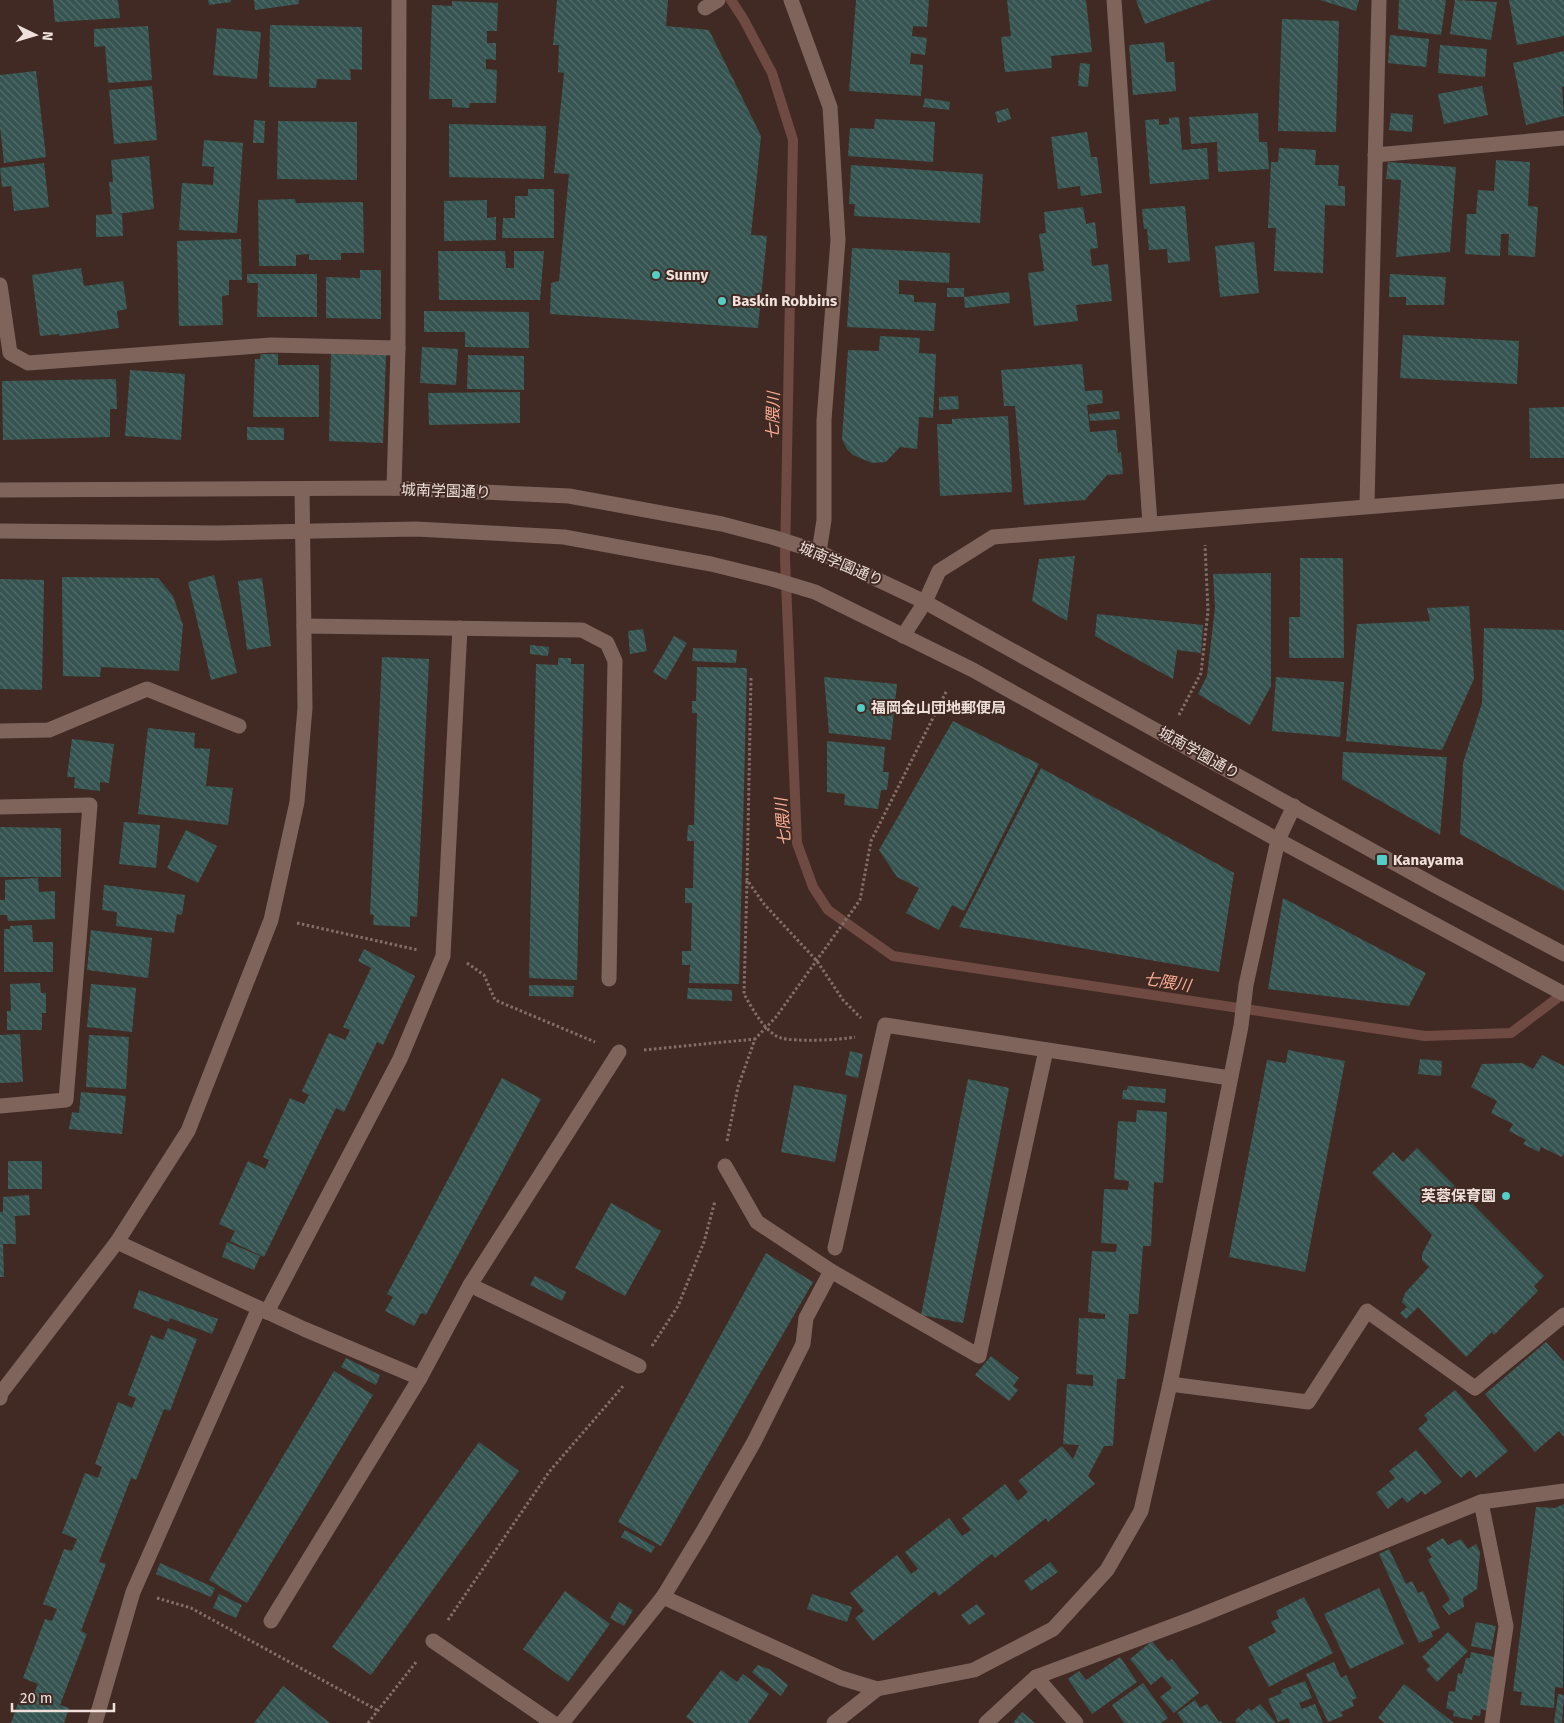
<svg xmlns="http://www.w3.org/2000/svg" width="1564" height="1723" viewBox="0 0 1564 1723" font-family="'Fira Sans','Noto Sans JP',sans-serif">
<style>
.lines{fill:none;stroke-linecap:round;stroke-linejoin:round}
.stream{stroke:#6e4a42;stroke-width:10}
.building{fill:url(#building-back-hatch)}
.path{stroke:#836f69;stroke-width:3;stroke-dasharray:2.5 2.5;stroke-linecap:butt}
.minor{stroke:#7f645c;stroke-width:15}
.poi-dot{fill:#54cdc7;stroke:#412a23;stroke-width:2}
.labels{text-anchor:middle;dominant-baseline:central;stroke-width:4;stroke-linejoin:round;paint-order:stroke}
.poi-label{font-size:15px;font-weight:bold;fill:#efe0db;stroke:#412a23;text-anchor:start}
.street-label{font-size:15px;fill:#efe0db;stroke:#412a23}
.water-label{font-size:16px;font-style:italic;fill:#fdaf96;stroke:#412a23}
</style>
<defs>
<pattern id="building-back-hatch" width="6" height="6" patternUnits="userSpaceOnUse" patternTransform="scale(1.25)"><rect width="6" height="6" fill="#355451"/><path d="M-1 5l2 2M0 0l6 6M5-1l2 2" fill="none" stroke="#536c69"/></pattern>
</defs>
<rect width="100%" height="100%" fill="#412a23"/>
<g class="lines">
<path class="stream" d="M731,0L744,20L772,73L793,140L785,559L797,843L813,887L828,910L893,956L1425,1036L1511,1033L1564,993"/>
</g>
<g class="building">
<path d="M53,0H118L120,18L55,22Z"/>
<path d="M208,0H231V2L209,5Z"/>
<path d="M254,0H299V4L255,10Z"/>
<path d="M557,0H668L666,26L709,30L761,136L751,235L767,236L758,328L550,314L551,283L559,281L569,174L554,173L564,73L558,72L559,45H553Z"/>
<path d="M856,0H929L927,27L913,26L912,36L927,38L925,55L911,53L910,64L923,65L921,96L849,91Z"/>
<path d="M1007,0H1086L1092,52L1051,56L1052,68L1005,72L1001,37L1011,36Z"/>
<path d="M1136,0H1212L1145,24Z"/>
<path d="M1320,0H1359L1356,11Z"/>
<path d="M1399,0H1446L1441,35L1398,29Z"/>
<path d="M1455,0L1497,2L1491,40L1450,34Z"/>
<path d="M1509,0H1564V36L1517,45Z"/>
<path d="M452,1L498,3L497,31H487V43H496V60L486,59V69L497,70L496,103H470L469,108L452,107V99H429L432,5L452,6Z"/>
<path d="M1282,19L1339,21L1336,132L1278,131Z"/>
<path d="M270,25L362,27V70L350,69L351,80L317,79L316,88L269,87Z"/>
<path d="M148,26L152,80L108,83L105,46L94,47V29Z"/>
<path d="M217,28L261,32L257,79L213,75Z"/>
<path d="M1390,35L1429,39L1426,67L1388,63Z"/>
<path d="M1164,42L1166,62H1174L1176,91L1133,95L1129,45Z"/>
<path d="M1440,45L1487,49L1485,77L1438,73Z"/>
<path d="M1564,51V86L1562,87L1564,116L1526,125L1513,63Z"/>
<path d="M1080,63L1090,64L1088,87L1078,86Z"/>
<path d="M36,71L46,157L4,163L0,127V75Z"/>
<path d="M152,86L157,140L114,144L109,90Z"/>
<path d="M1482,86L1488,115L1444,124L1438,94Z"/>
<path d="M925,98L950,102L949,110L923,107Z"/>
<path d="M1008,108L1011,119L998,123L995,112Z"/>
<path d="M1258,113L1259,142H1267L1269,169L1218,172L1217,142L1191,144L1189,117Z"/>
<path d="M1391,113L1413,115L1412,132L1389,130Z"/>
<path d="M1179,117L1182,150L1207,148L1209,179L1150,184L1145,120L1159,119V125L1169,124V118Z"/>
<path d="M875,119L935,122L933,162L848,156L850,128L874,129Z"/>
<path d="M254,120L265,121L264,143H253Z"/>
<path d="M278,121L357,122V180L277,179Z"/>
<path d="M449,124L546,126L544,179L449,177Z"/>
<path d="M1087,132L1091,157H1097L1102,193L1081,196L1080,186L1058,189L1051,137Z"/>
<path d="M204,140L243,143L237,233L179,230L182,183L213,185L214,167L202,166Z"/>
<path d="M1279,148L1316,150L1315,165H1339L1338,186H1345V206L1325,205L1323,273L1274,271L1276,228H1268L1271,162H1278Z"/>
<path d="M149,156L154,209L117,214H122L123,236L96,237V215L112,214L109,182H113L111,160Z"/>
<path d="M1496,160L1530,162L1528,206L1538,207L1535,257L1508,255L1509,234H1501L1500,256L1465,254L1467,214H1476L1478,190L1494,191Z"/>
<path d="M1388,162L1456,167L1450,252L1396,257L1401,180L1386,179Z"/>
<path d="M44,163L49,207L14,211L11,186L2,187L0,168Z"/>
<path d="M851,165L983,174L980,223L854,216L855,204H849Z"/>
<path d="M528,189H554V238H502L503,218H515V196H528Z"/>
<path d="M295,199L296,203L363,202L364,253H341V260H309V254L296,255V266H259L258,200Z"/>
<path d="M487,200V218L496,217V240L444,241V201Z"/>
<path d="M1185,206L1190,261L1168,263L1167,249L1149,250L1147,229H1144L1142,209Z"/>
<path d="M1083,207L1086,224L1095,222L1098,248L1090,249L1092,266L1108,264L1112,301L1076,305L1078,321L1034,326L1028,273L1044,271L1039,234L1046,233L1044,212Z"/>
<path d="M241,239L242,280H229V295L222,296L223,325L179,326L177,241Z"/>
<path d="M1254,242L1259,293L1220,297L1215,246Z"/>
<path d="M852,248L950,253L949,283L899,280V294L914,295V302L936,303L934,331L847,327Z"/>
<path d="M438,251H505L506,268H514V251H544L540,300H439Z"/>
<path d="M81,268L84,286L123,281L127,309L117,311L119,328L59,336V334L40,336L32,275Z"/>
<path d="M360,270H381V319L326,318V277L360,278Z"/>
<path d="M247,274H317V317H257L258,283H247Z"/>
<path d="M1390,274L1446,277L1444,305H1406V297H1389Z"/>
<rect x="947" y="288" width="17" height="9"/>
<path d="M1009,292L1010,303L965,308L964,297Z"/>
<path d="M424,311L529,312V348L465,347V332H424Z"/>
<path d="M1403,335L1519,341L1517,384L1400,378Z"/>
<path d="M880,336L920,338L919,353L936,354L933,418L919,417L917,449L900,447L886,462L872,463L853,455L847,449L842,439L848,350L879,351Z"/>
<path d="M422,347L458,349L456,385L420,383Z"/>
<path d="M261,354H278V365H319V417H253L255,359H260Z"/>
<path d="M331,354L386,355L383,443L329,441Z"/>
<path d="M468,355L524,356V390L467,389Z"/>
<path d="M1082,364L1085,391L1102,390L1103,403L1087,405L1090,432L1116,430L1118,453L1121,452L1123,474L1107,475L1085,500L1024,505L1015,406H1004L1001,370Z"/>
<path d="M130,370L185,374L181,440L125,436Z"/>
<path d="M116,379L117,409H110V437L3,440L2,381Z"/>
<path d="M520,392V423L429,425L428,393Z"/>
<path d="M958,396L959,409L939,410V397Z"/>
<path d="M1564,407V458H1530L1529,408Z"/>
<path d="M1119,411L1120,419L1090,421L1089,414Z"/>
<path d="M1008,416L1012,492L940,496L937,424H952V419Z"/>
<path d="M247,427L284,428V440H247Z"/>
<path d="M1075,556L1067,621L1032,601L1039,559Z"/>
<path d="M1300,558H1343L1344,658H1289V617H1300Z"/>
<path d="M1271,573V686L1250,725L1198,694L1207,676L1215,608L1213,574Z"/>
<path d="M214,575L237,673L211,680L188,582Z"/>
<path d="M62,577L158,578L173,596L183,625L179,671L101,667L100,677L63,676Z"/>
<path d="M262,578L271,646L247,650L238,581Z"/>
<path d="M0,579L44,580L42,690L0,689Z"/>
<path d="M1469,606L1474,679L1442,750L1346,741L1357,624L1430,621L1427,608Z"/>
<path d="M1097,614L1203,625L1201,653L1177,650L1173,679L1095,636Z"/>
<path d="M1484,628L1564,630V891L1460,834L1463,763L1482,703Z"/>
<path d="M643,629L647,651L630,654L628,631Z"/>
<path d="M674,636L687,643L666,680L653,672Z"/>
<path d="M530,645L549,647L548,656L530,654Z"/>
<path d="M693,648L737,650L736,663L692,661Z"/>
<path d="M382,657L429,659L417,917L410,916V927L373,925L374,915L370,914Z"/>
<path d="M558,658H571V664H584L577,980L529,978L536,664L558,665Z"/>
<path d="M697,667L747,668L739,984L689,983L690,965H682V951H691L692,903H685V888H693L694,841H687L688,825H694L697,713H692V701H696Z"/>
<path d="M824,677L897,684L891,740L829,733Z"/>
<path d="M1276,677L1344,682L1340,737L1272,731Z"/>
<path d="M953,721L1039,764L964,911L952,905L939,930L906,913L919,888L897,877L879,850Z"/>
<path d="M148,728L195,733L194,748L210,749L206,786L233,788L228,825L138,814Z"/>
<path d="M72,739L114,744L109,783L100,782V791L74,788L75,777H67Z"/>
<path d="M827,741L885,747L883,772H889L887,790H881L878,809L844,805L845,794L827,792Z"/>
<path d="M1343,752L1447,757L1440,835L1342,779Z"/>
<path d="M1041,768L1234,873L1219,972L959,927Z"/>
<path d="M124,822L160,825L156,868L119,864Z"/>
<path d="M0,827L61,828V877H0Z"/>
<path d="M186,830L217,846L198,883L167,868Z"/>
<path d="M38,878L39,892L55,891V919L8,921L7,915H0V900H5V880Z"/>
<path d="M104,885L185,895L182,915L177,914L174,933L116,926L117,912L102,910Z"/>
<path d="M1283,898L1426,973L1409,1006L1268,989Z"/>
<path d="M32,925L33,942H53V972H4V929H10V926Z"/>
<path d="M91,930L152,938L148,978L87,970Z"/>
<path d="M364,949L415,976L383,1045L377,1042L344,1112L336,1108L264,1257L230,1241L235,1231L219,1224L248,1161L265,1169L269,1160L263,1157L290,1098L304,1104L309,1095L302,1091L329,1033L345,1040L350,1030L343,1027L371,968L358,961Z"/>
<path d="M40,983L41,993H46V1013H42V1030H7V1011H11L10,984Z"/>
<path d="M91,984L136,988L132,1032L87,1027Z"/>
<path d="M529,985L574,986L573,997L529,996Z"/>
<path d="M688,988L732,990V1001L687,999Z"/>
<path d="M20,1034L23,1082L0,1083V1035Z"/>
<path d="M89,1035L129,1037L126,1089L86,1087Z"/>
<path d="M1288,1050L1345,1061L1305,1272L1229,1257L1267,1060L1286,1063Z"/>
<path d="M850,1051L863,1054L858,1078L845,1075Z"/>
<path d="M1542,1055L1564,1066V1153L1562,1157L1541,1147L1539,1152L1523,1144L1526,1140L1509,1131L1513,1124L1491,1113L1497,1101L1471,1087L1482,1064L1522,1063L1533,1069Z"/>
<path d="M1420,1059L1442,1061L1441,1076L1418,1074Z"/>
<path d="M502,1078L541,1099L426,1315L421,1313L414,1326L385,1311L393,1297L387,1294Z"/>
<path d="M968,1079L1009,1088L963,1323L921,1315Z"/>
<path d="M794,1085L847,1095L835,1162L781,1152Z"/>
<path d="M1128,1086L1166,1089L1165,1103L1122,1099L1123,1090H1127Z"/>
<path d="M81,1092L126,1096L122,1134L69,1129L72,1112L79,1113Z"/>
<path d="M1137,1110L1167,1112L1163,1183L1154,1182L1151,1246H1143L1138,1314H1129L1125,1379H1117L1113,1446H1104L1088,1476L1095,1484L1048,1522L1046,1518L995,1558L992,1554L939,1596L935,1591L873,1641L855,1618L864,1611L850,1593L897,1555L911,1574L918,1569L905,1552L949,1518L962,1536L971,1530L962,1518L1005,1484L1018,1501L1028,1492L1018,1481L1062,1446L1073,1459L1079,1445L1063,1444L1067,1384L1093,1386V1375L1076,1374L1079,1318L1105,1319V1314L1088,1312L1092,1251L1116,1252L1117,1244L1101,1243L1104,1189L1128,1190L1129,1181L1114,1179L1118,1121L1136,1122Z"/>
<path d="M1417,1148L1544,1276L1534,1286L1538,1291L1494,1335L1492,1332L1466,1357L1418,1307L1406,1319L1400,1313L1407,1307L1402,1302L1405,1293L1429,1267L1422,1260V1254L1432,1235L1372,1173L1393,1152L1403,1162Z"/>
<rect x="8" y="1161" width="34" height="28"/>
<path d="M29,1195L30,1215L15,1216L16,1244H3L4,1277H0V1212H3V1197Z"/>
<path d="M611,1203L661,1231L625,1296L575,1268Z"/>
<path d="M227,1242L260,1256L254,1270L222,1257Z"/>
<path d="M766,1253L813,1282L661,1546L618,1522Z"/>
<path d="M535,1276L566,1292L562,1301L530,1285Z"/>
<path d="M139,1290L218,1319L212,1334L170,1318L169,1322L133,1308Z"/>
<path d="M168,1328L197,1339L170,1411L164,1409L136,1480L131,1478L99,1562L106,1564L81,1631L87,1634L60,1705L69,1708L64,1723H11L22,1692L33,1696L38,1684L23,1678L45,1619L52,1621L57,1609L43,1604L64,1549L72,1551L77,1539L62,1533L85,1473L98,1478L102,1467L95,1464L118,1402L132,1408L136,1398L128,1395L151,1335L163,1340Z"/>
<path d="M1546,1342L1564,1362V1437L1559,1431L1535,1452L1485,1394Z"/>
<path d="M991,1356L1019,1378L1013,1386L1018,1390L1009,1401L975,1375Z"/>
<path d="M346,1358L380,1375L376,1385L341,1367Z"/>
<path d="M334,1371L373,1395L247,1603L209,1580Z"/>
<path d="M1455,1390L1508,1451L1476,1478L1470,1470L1461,1478L1418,1429L1428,1420L1424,1415Z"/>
<path d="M479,1442L519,1471L371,1675L332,1647Z"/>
<path d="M1416,1450L1442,1482L1425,1495L1422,1491L1407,1503L1402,1497L1388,1509L1376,1493L1395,1478L1389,1471Z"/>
<path d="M1564,1504L1563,1688L1555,1687L1554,1708L1520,1705L1522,1692L1513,1691L1536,1507L1555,1508Z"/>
<path d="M625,1530L655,1547L651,1553L621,1537Z"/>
<path d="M1443,1538L1448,1545L1461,1539L1468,1549L1476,1544L1480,1552L1477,1589L1463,1598L1464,1607L1449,1615L1442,1606L1450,1600L1428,1560L1432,1557L1426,1548Z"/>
<path d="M1389,1549L1406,1584L1412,1581L1418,1593L1423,1591L1440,1628L1431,1632L1433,1637L1419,1643L1379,1554Z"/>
<path d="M1050,1562L1058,1572L1031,1591L1024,1581Z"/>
<path d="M160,1563L215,1588L211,1597L156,1574Z"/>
<path d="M1379,1588L1404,1644L1350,1669L1324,1614Z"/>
<path d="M565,1591L610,1624L568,1682L523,1649Z"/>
<path d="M219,1594L242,1605L236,1618L213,1608Z"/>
<path d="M812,1594L852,1607L847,1622L807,1609Z"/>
<path d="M1304,1597L1333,1653L1269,1687L1248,1647L1276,1632L1271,1622L1279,1618L1276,1611Z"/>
<path d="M619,1602L633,1610L624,1626L610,1618Z"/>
<path d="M977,1604L985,1614L969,1625L961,1615Z"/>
<path d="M1476,1622L1496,1626L1491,1650L1471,1646Z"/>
<path d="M1448,1632L1468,1651L1437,1682L1426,1670L1430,1666L1422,1657Z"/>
<path d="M1152,1641L1168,1661L1172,1659L1199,1693L1174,1713L1160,1697L1172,1688L1162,1676L1151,1685L1130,1659Z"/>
<path d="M1471,1652L1494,1657L1491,1712L1481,1709L1480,1716L1473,1715L1472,1720L1453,1716L1454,1711L1446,1708L1449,1691L1455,1692L1458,1673L1462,1674L1466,1658H1470Z"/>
<path d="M1120,1657L1137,1682L1092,1714L1068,1679L1079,1671L1086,1680Z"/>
<path d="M1334,1662L1341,1678L1346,1675L1357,1698L1352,1700L1354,1706L1341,1712L1343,1716L1328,1722L1306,1674Z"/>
<path d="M758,1665L769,1669L788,1685L781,1696L752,1672Z"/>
<path d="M721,1670L737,1682L743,1674L769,1694L748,1723H694L686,1717Z"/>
<path d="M1305,1681L1312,1698L1299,1703L1302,1709L1315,1704L1323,1723H1290L1288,1718L1278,1722L1268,1699L1282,1693L1281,1690Z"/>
<path d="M1143,1683L1168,1718L1161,1723H1124L1112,1705Z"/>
<path d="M1404,1684L1454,1723H1385L1378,1718Z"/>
<path d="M283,1686L330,1723H254Z"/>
<path d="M1558,1694L1564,1695L1562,1723H1554Z"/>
<path d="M1195,1700L1200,1708L1207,1704L1219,1722L1221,1721L1223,1723H1184L1177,1713Z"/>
<path d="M1260,1704L1276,1723H1237L1235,1720L1249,1708L1251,1711Z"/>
<path d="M1022,1712L1035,1723H1013Z"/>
</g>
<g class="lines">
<g class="path">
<path d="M751,678L747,880L764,904L817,961L843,1000L861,1018"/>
<path d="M1179,715L1201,673L1208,611L1205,545"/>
<path d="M747,881L744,994C752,1008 765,1033 781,1038C795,1042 841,1040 855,1037"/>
<path d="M297,923L418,950"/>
<path d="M467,963L484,975L495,1000L595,1042"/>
<path d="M644,1050L755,1039"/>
<path d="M727,1141L738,1087L755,1039L776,1017L860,900L871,841L947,690"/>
<path d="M652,1346L678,1306L704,1242L715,1201"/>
<path d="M157,1598L191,1608L377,1710"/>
<path d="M448,1620L549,1472L624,1385"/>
<path d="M368,1723L417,1661"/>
</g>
<g class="minor">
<path d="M791,0L830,107L838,240L824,420V520L819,552"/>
<path d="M1114,0L1150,524"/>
<path d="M705,8L718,0"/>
<path d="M1375,155L1564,138"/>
<path d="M0,285L10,353L28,363L271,345L398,348"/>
<path d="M394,488L398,348L399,0"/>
<path d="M0,490L394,488L569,496L722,524L772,537L819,552L925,602L1434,885L1564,954"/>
<path d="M1367,505L1379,0"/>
<path d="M0,531L218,533L416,529L564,537L711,564L772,579L815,592L973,670L1278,840L1564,994"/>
<path d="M304,626L582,630L607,643L615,661L609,979"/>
<path d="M903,636L925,602L939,571L993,537L1564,491"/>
<path d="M0,731L49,730L147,689L239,726"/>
<path d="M0,807L90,805L66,1100L0,1106"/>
<path d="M725,1166L757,1222L831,1271L979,1356L1046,1050"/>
<path d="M117,1242L304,1329L420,1378L470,1285L619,1052"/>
<path d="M835,1248L885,1025L1230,1078"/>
<path d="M470,1285L639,1366"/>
<path d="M267,1312L400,1059L443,956L460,628"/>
<path d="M1170,1384L1308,1402L1367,1311L1475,1388L1564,1315"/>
<path d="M0,1398L1,1393L117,1242L188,1131L271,920L297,802L305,708L302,489"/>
<path d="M1481,1502L1506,1626L1492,1723"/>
<path d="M663,1597L841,1678L877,1689"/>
<path d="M271,1621L420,1378"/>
<path d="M433,1641L553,1723"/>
<path d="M1036,1677L1076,1723"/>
<path d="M95,1723L133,1592L259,1308"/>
<path d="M562,1723L663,1597L702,1533L754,1442L803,1344L806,1318L831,1271"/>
<path d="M834,1723L877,1689L974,1670L1053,1629L1107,1570L1141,1511L1170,1384L1241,1026L1246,985L1278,840L1294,806"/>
<path d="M986,1723L1036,1677L1194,1618L1481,1502L1564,1491"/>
</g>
</g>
<g class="poi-dot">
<circle cx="656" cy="275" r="5"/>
<circle cx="722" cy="301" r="5"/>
<circle cx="861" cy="708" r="5"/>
<rect x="1376" y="854" width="12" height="12" rx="2.5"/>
<circle cx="1506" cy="1196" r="5"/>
</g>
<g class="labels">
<g class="poi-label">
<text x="666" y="275">Sunny</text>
<text x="732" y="301">Baskin Robbins</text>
<text x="871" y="708">福岡金山団地郵便局</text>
<text x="1393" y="860">Kanayama</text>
<text x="1496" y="1196" text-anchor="end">芙蓉保育園</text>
</g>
<g class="street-label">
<text transform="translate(446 491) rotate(2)">城南学園通り</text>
<text transform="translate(841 564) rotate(23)">城南学園通り</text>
<text transform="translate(1199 753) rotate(29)">城南学園通り</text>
</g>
<g class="water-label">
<text transform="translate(773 416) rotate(-89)">七隈川</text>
<text transform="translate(783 822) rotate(-95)">七隈川</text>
<text transform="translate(1167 982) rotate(9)">七隈川</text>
</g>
</g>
<g transform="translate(35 35) rotate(95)" stroke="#412a23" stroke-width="4" paint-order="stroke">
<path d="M0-4L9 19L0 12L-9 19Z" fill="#efe0db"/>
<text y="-8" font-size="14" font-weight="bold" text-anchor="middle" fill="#efe0db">N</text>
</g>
<path d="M12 1703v8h102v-8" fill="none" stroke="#efe0db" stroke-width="2.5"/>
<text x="20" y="1703" font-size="15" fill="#efe0db" stroke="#412a23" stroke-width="4" paint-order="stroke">20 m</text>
</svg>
